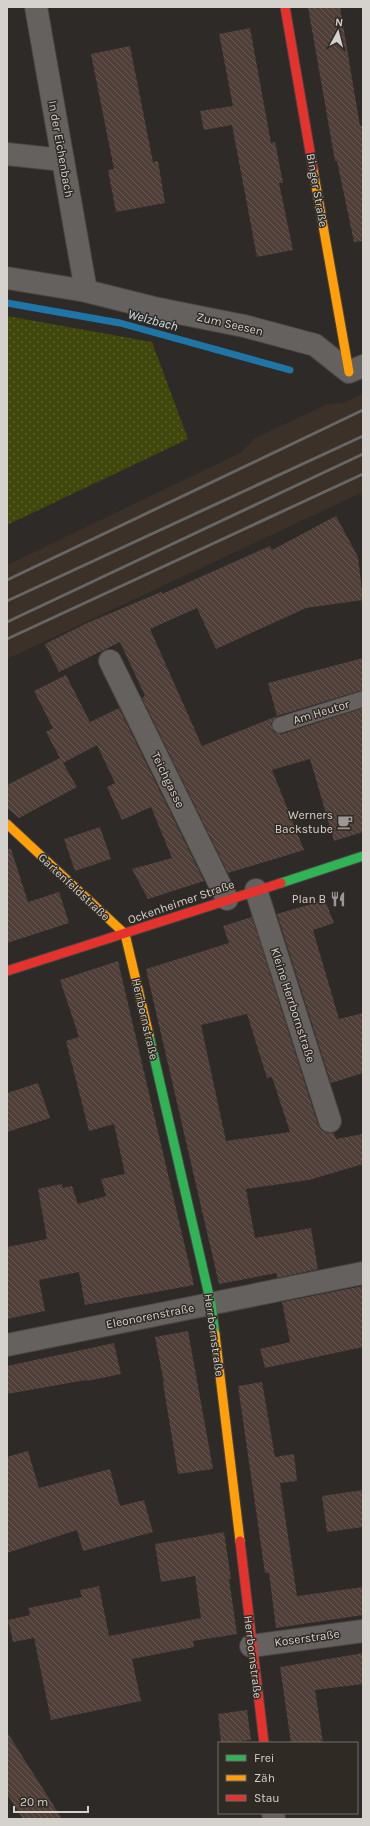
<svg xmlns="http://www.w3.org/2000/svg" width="370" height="1826" viewBox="0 0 370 1826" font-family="Karla,sans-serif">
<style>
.built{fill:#3b3128}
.garden{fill:url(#garden-dots)}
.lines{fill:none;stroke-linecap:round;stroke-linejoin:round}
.stream{stroke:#1e76a7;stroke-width:7}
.building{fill:url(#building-back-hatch);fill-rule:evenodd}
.lane-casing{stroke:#484542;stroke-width:17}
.street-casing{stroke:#484542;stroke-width:24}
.fast-casing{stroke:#484542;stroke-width:11}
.slow-casing{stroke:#484542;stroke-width:11}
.jam-casing{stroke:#484542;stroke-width:11}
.lane{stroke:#64615f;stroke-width:15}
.street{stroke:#64615f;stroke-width:22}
.fast{stroke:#30b455;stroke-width:9}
.slow{stroke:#ff9f0a;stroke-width:9}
.jam{stroke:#e5322d;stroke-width:9}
.rail{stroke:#686664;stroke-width:3}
.labels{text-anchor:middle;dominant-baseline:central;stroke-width:3;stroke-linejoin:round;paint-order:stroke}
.street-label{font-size:12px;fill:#d5d2ce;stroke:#302a25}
.poi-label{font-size:12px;fill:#d5d2ce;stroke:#302a25;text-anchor:end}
.water-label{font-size:13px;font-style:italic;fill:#cde1f0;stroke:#302a25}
</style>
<defs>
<pattern id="garden-dots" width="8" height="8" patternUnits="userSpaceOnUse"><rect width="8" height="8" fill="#40470b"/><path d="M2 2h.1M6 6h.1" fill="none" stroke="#5b612d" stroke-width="1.8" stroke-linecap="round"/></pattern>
<pattern id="building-back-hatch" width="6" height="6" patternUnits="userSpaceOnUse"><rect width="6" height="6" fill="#4f3f38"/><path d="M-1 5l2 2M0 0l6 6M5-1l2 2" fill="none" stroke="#675a54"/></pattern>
</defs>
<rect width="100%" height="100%" fill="#2d2a28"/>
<path class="built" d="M363,394V492L7,659V565L240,453L255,438L328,404L343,403Z"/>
<path class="garden" d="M7,316L152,342L188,439L7,525Z"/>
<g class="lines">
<path class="stream" d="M7,303L120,323L290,370"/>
</g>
<g class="building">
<path d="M308,7H340L360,126H363V241L354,242L337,161H335Z"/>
<path d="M250,28L271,143L275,142L283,183H279L293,250L257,257L232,125L204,130L200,111L233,106L219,34Z"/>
<path d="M130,46L153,162L158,161L165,203L116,212L108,170L114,169L91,54Z"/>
<path d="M336,516L358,557L363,600L306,608L216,649L197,608L150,629L202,746L277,716L268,683L363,658V690L277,716L271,723L274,732L282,734L363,708V832L334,841L310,759L272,770L304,850L228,873L142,698L145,696L120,642L59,672L45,644L87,623L161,592L162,594L270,546L272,550Z"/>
<path d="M66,675L90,722L119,708L204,881L148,899L132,869L172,858L151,807L122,820L107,787L115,783L97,745L63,763L77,787L19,818L7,808V785L60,758L46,732L53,728L34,691Z"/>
<path d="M100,827L111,859L75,871L64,839Z"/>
<path d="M7,849H11L28,902L59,892L69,923L7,943Z"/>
<path d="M325,900L334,923L313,930L339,1019L363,1013V1073L331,1083L277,914Z"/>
<path d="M252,917L318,1125L321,1130L327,1133H334L336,1139L363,1134V1164L309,1180L246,1189L255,1238L311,1228L318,1269L277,1278V1273L219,1284L146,969L229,943L223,926ZM247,1014L267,1078L272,1077L290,1132L226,1141L201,1025Z"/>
<path d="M118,961L194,1285L85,1305L79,1272L39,1280L45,1311L7,1319V1247L47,1239L38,1189L62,1184L63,1188L72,1186L78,1204L106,1196L101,1179L125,1174L114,1124L89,1131L66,1041L79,1037L60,980Z"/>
<path d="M38,1083L50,1118L7,1132V1093Z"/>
<path d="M363,1286V1347L265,1368L260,1349L290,1342L282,1302Z"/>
<path d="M188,1331L213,1469L178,1474L163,1383H164L155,1337Z"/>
<path d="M114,1343L121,1374L87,1381L86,1380L7,1394V1366Z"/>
<path d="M262,1382L275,1457L294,1454L297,1481L280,1483L297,1596L363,1587V1615L276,1628L269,1573H265L238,1386Z"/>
<path d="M28,1451L39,1488L110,1469L120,1506L144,1500L153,1532L83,1551L77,1530L7,1553V1457Z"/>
<path d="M363,1490V1527L327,1532L322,1496Z"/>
<path d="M224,1532L231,1579H229L237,1634L193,1641L194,1647L132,1659L141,1701L51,1720L34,1638L13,1642L8,1620L30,1615L28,1608L82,1597L80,1590L99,1586L109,1636L201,1618L195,1576L161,1582L155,1544Z"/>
<path d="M363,1653V1684L315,1690L323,1743H291L280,1667Z"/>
<path d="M247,1710L251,1740L221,1743L218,1714Z"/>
<path d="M7,1732L62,1819H23L7,1794Z"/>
</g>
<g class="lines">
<defs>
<path id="lane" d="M280,725L363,699"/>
<g id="street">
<path d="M36,7L86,291"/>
<path d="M7,154L63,160"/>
<path d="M7,278L86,291L154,308L244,326L315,345L349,372L363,366"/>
<path d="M110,661L227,899"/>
<path d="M256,890L330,1121"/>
<path d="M7,1345L363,1273"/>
<path d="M251,1646L363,1631"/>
<path d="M273,1813L274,1819"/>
</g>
<g id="fast">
<path d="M281,883L363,856"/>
<path d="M149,1035L211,1304L215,1334"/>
</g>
<g id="slow">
<path d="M313,169L349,372"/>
<path d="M7,824L125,934L149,1035"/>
<path d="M215,1334L240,1541"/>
</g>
<g id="jam">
<path d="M285,7L313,169"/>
<path d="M7,971L281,883"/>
<path d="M240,1541L264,1743"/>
</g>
</defs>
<use href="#lane" class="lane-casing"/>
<use href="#street" class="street-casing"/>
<use href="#fast" class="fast-casing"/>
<use href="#slow" class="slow-casing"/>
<use href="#jam" class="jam-casing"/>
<use href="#lane" class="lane"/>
<use href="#street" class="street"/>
<use href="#fast" class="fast"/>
<use href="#slow" class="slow"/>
<use href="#jam" class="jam"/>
<g class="rail">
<path d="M7,580L363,410"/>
<path d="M7,601L363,436"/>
<path d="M7,622L363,454"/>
<path d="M7,639L363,474"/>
</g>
</g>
<defs>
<symbol id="cafe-bare" viewBox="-9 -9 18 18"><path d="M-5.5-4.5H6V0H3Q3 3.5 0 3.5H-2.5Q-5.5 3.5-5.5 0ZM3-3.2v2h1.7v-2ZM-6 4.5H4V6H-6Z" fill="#9a9794" stroke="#302a25" stroke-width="2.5" paint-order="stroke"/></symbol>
<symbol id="restaurant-bare" viewBox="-9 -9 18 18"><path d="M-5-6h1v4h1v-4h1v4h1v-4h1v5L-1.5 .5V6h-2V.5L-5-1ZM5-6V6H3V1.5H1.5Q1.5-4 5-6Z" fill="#9a9794" stroke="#302a25" stroke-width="2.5" paint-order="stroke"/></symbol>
</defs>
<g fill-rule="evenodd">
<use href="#cafe-bare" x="334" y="811" width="22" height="22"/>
<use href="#restaurant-bare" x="327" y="888" width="22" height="22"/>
</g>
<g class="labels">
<g class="street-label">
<text transform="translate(61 149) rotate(80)">In der Eichenbach</text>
<text transform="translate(317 190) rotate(80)">Binger Straße</text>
<text transform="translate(230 324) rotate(13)">Zum Seesen</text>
<text transform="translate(321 712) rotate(-17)">Am Heutor</text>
<text transform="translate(168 780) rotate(64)">Teichgasse</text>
<text transform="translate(74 887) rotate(43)">Gartenfeldstraße</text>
<text transform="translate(181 902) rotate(-19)">Ockenheimer Straße</text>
<text transform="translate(293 1005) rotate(72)">Kleine Herrbornstraße</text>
<text transform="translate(145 1019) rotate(77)">Herrbornstraße</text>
<text transform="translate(150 1316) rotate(-11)">Eleonorenstraße</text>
<text transform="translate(214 1335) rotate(82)">Herrbornstraße</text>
<text transform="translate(307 1638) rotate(-8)">Koserstraße</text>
<text transform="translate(253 1657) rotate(83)">Herrbornstraße</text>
</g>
<g class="poi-label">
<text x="333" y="815">Werners<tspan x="333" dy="14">Backstube</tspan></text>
<text x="326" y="899">Plan B</text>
</g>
<g class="water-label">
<text transform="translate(153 320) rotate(15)">Welzbach</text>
</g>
</g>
<rect width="370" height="1826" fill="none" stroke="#d5d2ce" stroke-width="16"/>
<rect x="218" y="1742" width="140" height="72" fill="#302a25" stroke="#726d69"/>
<rect x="226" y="1755" width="20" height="6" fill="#30b455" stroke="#726d69"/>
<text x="254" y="1762" font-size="12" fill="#d5d2ce">Frei</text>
<rect x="226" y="1775" width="20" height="6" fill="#ff9f0a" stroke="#726d69"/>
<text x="254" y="1782" font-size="12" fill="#d5d2ce">Zäh</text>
<rect x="226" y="1795" width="20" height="6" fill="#e5322d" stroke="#726d69"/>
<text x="254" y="1802" font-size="12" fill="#d5d2ce">Stau</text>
<g transform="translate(338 32) rotate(7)" stroke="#302a25" stroke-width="3" paint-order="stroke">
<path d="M0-3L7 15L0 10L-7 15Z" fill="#d5d2ce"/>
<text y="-6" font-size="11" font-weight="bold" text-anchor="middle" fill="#d5d2ce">N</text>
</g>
<path d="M14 1806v6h74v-6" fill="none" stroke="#d5d2ce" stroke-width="2"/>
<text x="20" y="1806" font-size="12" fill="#d5d2ce" stroke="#302a25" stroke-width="3" paint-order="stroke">20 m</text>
</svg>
